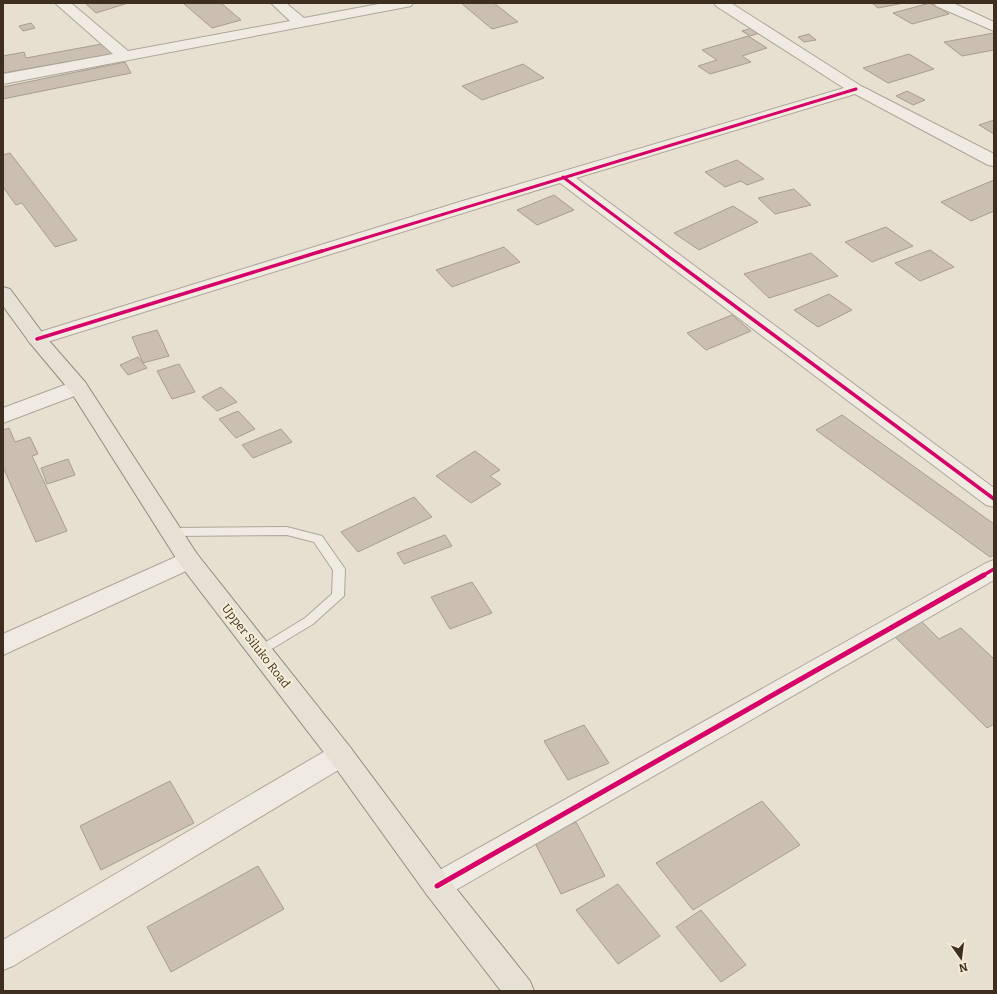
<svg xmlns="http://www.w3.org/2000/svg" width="997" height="994" viewBox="0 0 997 994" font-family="Bitter,serif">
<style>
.building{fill:#cbbfb2;stroke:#a89c90}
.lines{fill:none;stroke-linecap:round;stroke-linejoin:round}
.service-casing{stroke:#ada599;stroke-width:2}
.minor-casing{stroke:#ada599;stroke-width:2}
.primary-casing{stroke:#928b80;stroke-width:2}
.service{fill:#efebe3;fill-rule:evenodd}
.minor{fill:#efebe3;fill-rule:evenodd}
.primary{fill:#e6e1d4;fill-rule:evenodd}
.cycleway-far2-casing{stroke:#f7eed8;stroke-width:5}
.cycleway-far1-casing{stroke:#f7eed8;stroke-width:6}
.cycleway-casing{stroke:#f7eed8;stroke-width:8}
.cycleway-far2{stroke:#d6006c;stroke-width:3}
.cycleway-far1{stroke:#d6006c;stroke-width:3.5}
.cycleway{stroke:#d6006c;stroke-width:5}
.labels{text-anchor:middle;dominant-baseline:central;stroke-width:4;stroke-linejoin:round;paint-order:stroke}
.street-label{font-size:12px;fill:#3d2e20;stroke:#f7eed8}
</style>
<rect width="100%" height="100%" fill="#e7e0d1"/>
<g class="building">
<path d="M85,3H128L96,13Z"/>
<path d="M183,3H221L241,20L212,28Z"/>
<path d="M461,3H494L518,22L492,29Z"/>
<path d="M872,3H904L878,8Z"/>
<path d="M930,3L949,14L912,24L893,13Z"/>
<path d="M31,23L35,28L23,31L19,26Z"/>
<path d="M752,28L760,33L750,36L742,31Z"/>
<path d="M994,33V50L962,56L944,42Z"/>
<path d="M809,34L816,40L804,42L798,37Z"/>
<path d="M748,36L767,48L742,56L751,62L710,74L698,66L717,60L702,50Z"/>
<path d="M107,43L112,54L3,73V56L24,52L26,58Z"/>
<path d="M909,54L934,69L888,83L863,68Z"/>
<path d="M125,62L131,73L3,99V87Z"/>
<path d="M523,64L544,78L482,100L462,86Z"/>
<path d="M907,91L925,100L913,105L896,96Z"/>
<path d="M994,120V134L979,125Z"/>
<path d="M10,153L77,240L55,247L22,203L16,205L3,187V155Z"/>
<path d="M737,160L764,179L747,185L741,181L725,187L705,172Z"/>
<path d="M994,180V211L971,221L941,202Z"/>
<path d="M794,189L811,205L775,214L758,198Z"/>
<path d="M554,195L574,210L537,225L517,210Z"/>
<path d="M733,206L758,222L699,250L674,233Z"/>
<path d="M886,227L913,246L872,262L845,242Z"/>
<path d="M504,247L520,262L452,287L436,270Z"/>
<path d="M930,250L954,267L920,281L895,263Z"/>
<path d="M811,253L838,276L769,298L744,274Z"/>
<path d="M829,294L852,310L818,327L794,310Z"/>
<path d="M732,315L751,331L706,350L687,333Z"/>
<path d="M157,330L169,356L143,363L132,337Z"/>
<path d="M138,357L147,368L128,375L120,365Z"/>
<path d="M179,364L195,392L172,399L157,371Z"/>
<path d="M221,387L237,402L217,411L202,397Z"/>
<path d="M238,411L255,429L236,438L219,419Z"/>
<path d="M842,415L994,524V555L990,557L816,430Z"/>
<path d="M9,428L15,442L30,437L38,454L32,456L67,531L36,542L3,467V430Z"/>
<path d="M281,429L292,442L253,458L242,445Z"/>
<path d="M475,451L500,470L490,476L501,484L471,503L436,476Z"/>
<path d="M68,459L75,475L47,484L41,468Z"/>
<path d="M414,497L432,517L358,552L341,532Z"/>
<path d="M445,535L452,546L404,564L397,553Z"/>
<path d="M472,582L492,613L450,629L431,597Z"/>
<path d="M919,619L939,639L961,628L994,659V724L987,728L891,633Z"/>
<path d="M584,725L609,763L568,780L544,741Z"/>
<path d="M170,781L194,823L101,870L80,826Z"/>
<path d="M762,801L800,845L693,910L656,863Z"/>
<path d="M576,822L605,876L561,894L533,839Z"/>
<path d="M258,866L284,909L171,972L147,927Z"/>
<path d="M618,884L660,936L618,964L576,910Z"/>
<path d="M701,910L746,965L721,982L676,927Z"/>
</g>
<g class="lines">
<defs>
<path id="service" d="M287,527L322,536L345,569L344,596L313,624L260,656L256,654L254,651L256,648L305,618L332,594L333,570L314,542L287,535L171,536L167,535L165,532L167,529L171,528Z"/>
<g id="minor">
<path d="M55,3H71L128,51L290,21L271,3H286L304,18L384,3H413L411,6L406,7L3,84V74L113,54Z"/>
<path d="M714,3H731L861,86L994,154V166L988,165L855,94L576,178L994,488V507L986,505L560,183L44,343L37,345L30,343L27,339L30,335L466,200L844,88L716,6Z"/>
<path d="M934,3H953L994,22V31L936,6Z"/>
<path d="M78,380L85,382L88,387L85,392L3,423V408Z"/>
<path d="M189,551L197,554L201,560L197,566L3,655V634Z"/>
<path d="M994,560V580L447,895L437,899L427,895L423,886L427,877L986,563Z"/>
<path d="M341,744L350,747L354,755L350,763L13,966L3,970V940L332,747Z"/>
</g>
<path id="primary" d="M3,287L10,289L44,335L85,382L197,554L350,747L447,877L530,981L534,991H501L427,895L332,763L181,566L71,392L30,343L3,306Z"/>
</defs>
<use href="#service" class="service-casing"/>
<use href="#minor" class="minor-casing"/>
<use href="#primary" class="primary-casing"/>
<use href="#service" class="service"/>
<use href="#minor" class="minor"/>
<use href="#primary" class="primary"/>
<defs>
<g id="cycleway-far2">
<path d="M563,177L663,252"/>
<path d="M319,252L856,89"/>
</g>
<g id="cycleway-far1">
<path d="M661,251L994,499"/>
<path d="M37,339L322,251"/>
<path d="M982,576L994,569"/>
</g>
<path id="cycleway" d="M437,886L984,575"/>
</defs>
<use href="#cycleway-far2" class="cycleway-far2-casing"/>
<use href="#cycleway-far1" class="cycleway-far1-casing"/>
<use href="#cycleway" class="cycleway-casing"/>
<use href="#cycleway-far2" class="cycleway-far2"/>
<use href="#cycleway-far1" class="cycleway-far1"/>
<use href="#cycleway" class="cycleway"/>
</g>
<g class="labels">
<g class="street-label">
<text transform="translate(256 646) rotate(52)">Upper Siluko Road</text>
</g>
</g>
<rect width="997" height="994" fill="none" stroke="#3d2e20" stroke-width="8"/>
<g transform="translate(961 958) rotate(166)" stroke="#f7eed8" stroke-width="3" paint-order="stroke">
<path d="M0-3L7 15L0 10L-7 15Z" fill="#3d2e20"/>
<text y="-6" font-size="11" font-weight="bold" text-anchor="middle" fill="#3d2e20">N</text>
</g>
</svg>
